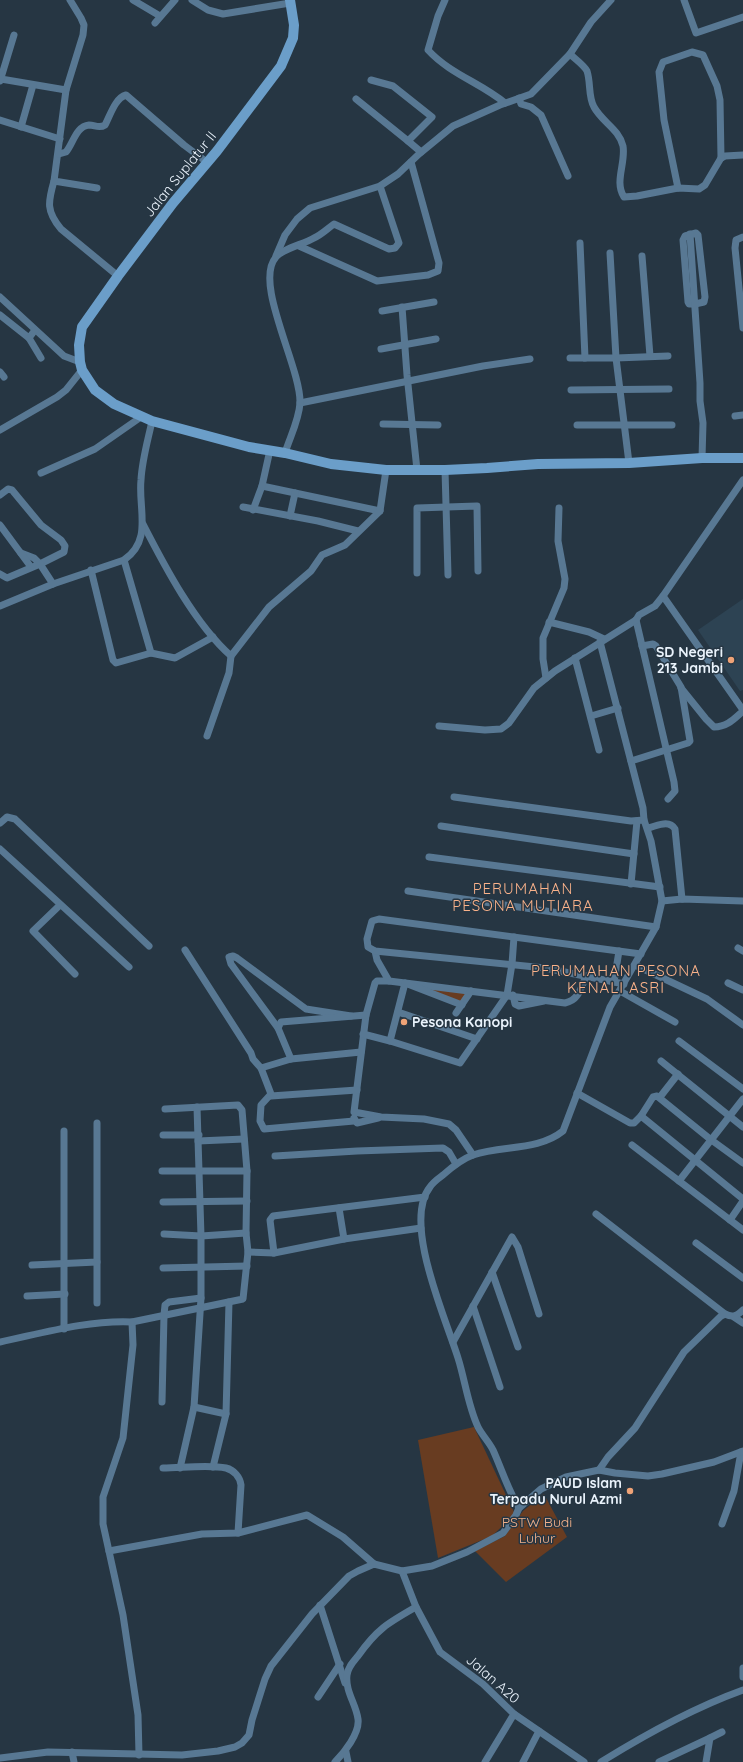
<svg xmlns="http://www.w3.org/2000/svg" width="743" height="1762" viewBox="0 0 743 1762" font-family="Quicksand,sans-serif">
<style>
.built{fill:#2d4353}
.green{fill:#683c21}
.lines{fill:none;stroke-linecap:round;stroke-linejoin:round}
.street{stroke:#587893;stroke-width:7}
.secondary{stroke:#6b9ec9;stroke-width:10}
.poi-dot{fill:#efa377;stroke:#263643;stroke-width:1.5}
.labels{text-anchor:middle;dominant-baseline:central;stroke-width:3;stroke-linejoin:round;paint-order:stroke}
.street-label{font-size:14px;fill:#eaf3fc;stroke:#263643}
.poi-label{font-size:14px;font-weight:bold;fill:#eaf3fc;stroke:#263643;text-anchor:end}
.park-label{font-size:14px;fill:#f1b08a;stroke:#263643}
.neighbourhood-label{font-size:15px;letter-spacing:1px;fill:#fab28a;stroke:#263643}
</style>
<rect width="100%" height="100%" fill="#263643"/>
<path class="built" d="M743,599V690L740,691L698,630Z"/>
<g class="green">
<path d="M421,987L467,992L461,1002Z"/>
<path d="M474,1427L515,1514L492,1536L438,1558L418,1440Z"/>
<path d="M544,1494L567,1537L506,1582L475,1551L505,1536L523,1511Z"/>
</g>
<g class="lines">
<g class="street">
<path d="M70,0L81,18L84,25L83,35L66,90L54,181L97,188"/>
<path d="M133,0L160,16"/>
<path d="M192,0L208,10L223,14L290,3"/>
<path d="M445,0L438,16L428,50C450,74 481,83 505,103"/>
<path d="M684,0L696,33L743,17"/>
<path d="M155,23L175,0"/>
<path d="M570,54C575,59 584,65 587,71C591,83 588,97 594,107C602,122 619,129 623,146C626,163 614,182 624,197L637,196L678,188L699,189L705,185L721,158L725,156L743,155"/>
<path d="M1,79L66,90"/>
<path d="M371,80L393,86L432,117L408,141L421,152"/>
<path d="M0,81L14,35"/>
<path d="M519,98L521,104L531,107L541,115L568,176"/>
<path d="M356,99L408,141"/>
<path d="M0,120L60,139"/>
<path d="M21,127L33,85"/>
<path d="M59,154L66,152C73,144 76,126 89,125C95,125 99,129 105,125C110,116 115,98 126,95L184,145L208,163"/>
<path d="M54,181C48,202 46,211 61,229L118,276"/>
<path d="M678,188L664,120L659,72L663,62L692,52L703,55L717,86L720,100L721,158"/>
<path d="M696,233L698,235L705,297L704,302L695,304H689L688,302L683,240L685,236Z"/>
<path d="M690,234L700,383V401L703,423L702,458"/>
<path d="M743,237L736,240L735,248L743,328"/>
<path d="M580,243L585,358"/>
<path d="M299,246L377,281L428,275L438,271L439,263L411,162"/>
<path d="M610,253L616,358L629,463"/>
<path d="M276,256L285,235L297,219L310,208L380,186L398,174L419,154L453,126L500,105L531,94L570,54L591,22L611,0"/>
<path d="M642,256L650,356"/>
<path d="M0,297L64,356L80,362"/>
<path d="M402,307L407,375L417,470"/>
<path d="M382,311L434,302"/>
<path d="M0,315L29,338L35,330"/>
<path d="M29,338L41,358"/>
<path d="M381,349L436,339"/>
<path d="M570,358H616L668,356"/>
<path d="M0,372L4,377"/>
<path d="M571,390L669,389"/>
<path d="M300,403L483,366L530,359"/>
<path d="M735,416L743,415"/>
<path d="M383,424L438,425"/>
<path d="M577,425H672"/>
<path d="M0,430L57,397L66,390L82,370"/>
<path d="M285,453C290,437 299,420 300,403C301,367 253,283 276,257C282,249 304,244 314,238C321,235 327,229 334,224L389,249L395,248L399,243L380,186"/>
<path d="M445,470L448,575"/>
<path d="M41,473L95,449L141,417"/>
<path d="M262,486L380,511"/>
<path d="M0,495L8,489L12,490L41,525L61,540L65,546L64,552L40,564L34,558L21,553"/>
<path d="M243,507L318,521L358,531"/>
<path d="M253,510L262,486L270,450"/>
<path d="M290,516L295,493"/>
<path d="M143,524C165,567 195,624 231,656L269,607L311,571L322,555L345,545L380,511L386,470"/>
<path d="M0,525L31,567"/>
<path d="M124,560L151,653"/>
<path d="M91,570L113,660L116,663L151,653L175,658L213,637"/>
<path d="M417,573V508L477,506L478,571"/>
<path d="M0,574L7,578L40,564L53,584"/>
<path d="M663,596L743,710"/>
<path d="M0,606L53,584L124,560C153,540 138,509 141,480C142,460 148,440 152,421"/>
<path d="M636,620L674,782L675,791L668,799"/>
<path d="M549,622L589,632L604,639"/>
<path d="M575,658L599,750"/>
<path d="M546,678L543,659V638L564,588L565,579L558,541L559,508"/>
<path d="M681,688L706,719L714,727C727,727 734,719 743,711"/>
<path d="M591,716L618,708"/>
<path d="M439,726L485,730L501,729L509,723L534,688L555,671L636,620L639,615L655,606L663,596L743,480"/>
<path d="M207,736L229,673L231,656"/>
<path d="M631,761L688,743L690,741L681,687L656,646L653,644L642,646"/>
<path d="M454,797L631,821L644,820"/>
<path d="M0,823L7,817L15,819L149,946"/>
<path d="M441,826L634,854"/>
<path d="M648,828C657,826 669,819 675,829L682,899"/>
<path d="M0,849L129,967"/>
<path d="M429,857L660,887"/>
<path d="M631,884L637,821"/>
<path d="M408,891L656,927"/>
<path d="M662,901L682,899L743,901"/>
<path d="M60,905L33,931L75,974"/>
<path d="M738,948L743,951"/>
<path d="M185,950L251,1053L253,1059L261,1068L291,1059L361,1052"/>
<path d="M375,951L377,960L389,981L565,1003C579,1000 581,988 586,976"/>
<path d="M635,965L707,999L743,1025"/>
<path d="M389,981H377L375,983L366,1015L354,1112L381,1117L424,1119L449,1124L456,1130L473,1155"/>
<path d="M614,982L619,951"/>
<path d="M728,983L743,990"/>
<path d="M624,984L545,968L375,951L368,947L367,939L372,921L379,919L641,954"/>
<path d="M620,991L675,1022"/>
<path d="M513,995L515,1004L519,1006L544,1001"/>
<path d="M398,1012L477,1039"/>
<path d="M456,1013L471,991"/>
<path d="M278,1028L231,964L229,957L233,956L237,958L306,1009L351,1016"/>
<path d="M363,1034L390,1041L460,1063L507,995L512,964L514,937"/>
<path d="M390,1041L405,983L462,1005"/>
<path d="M679,1041L743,1089"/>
<path d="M291,1059L278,1028L281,1022L366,1015"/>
<path d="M661,1061L743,1127"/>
<path d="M261,1068L271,1094L261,1105L260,1121L264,1129L354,1121"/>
<path d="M577,1093L630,1123H634L641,1116L653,1097L657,1096L710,1139L743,1163"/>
<path d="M271,1096L357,1090"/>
<path d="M660,1097L678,1074"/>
<path d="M641,1116L743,1199"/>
<path d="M354,1118L357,1123L378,1118"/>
<path d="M64,1131V1329"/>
<path d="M163,1135H199"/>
<path d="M198,1141L244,1139"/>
<path d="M632,1145L743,1230"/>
<path d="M275,1156L357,1151L443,1148L449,1152L456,1164"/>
<path d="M162,1171H247"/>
<path d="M679,1181L743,1099"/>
<path d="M163,1202L247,1201"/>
<path d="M339,1208L344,1239"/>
<path d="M596,1214L725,1314"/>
<path d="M730,1220L743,1201"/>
<path d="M164,1234L201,1236L246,1233"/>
<path d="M696,1243L743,1278"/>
<path d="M248,1252L274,1253L344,1239L421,1228"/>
<path d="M274,1253L270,1220L273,1216L425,1197"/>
<path d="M32,1265L97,1262V1123"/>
<path d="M163,1268L247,1266"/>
<path d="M492,1272L518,1347"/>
<path d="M27,1296L65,1294"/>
<path d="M97,1303V1262"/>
<path d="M473,1306L500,1387"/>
<path d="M734,1317L743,1323"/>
<path d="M132,1322L133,1345L123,1438L103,1497V1524L123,1615L138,1715L139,1755"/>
<path d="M0,1342C43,1333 88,1320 132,1322L243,1299L248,1252L246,1233L247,1171L242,1110L238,1105L165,1109"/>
<path d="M453,1342L512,1237L518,1247L539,1314"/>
<path d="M162,1402L164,1315L165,1305L169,1302L201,1298"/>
<path d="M194,1407L226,1414"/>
<path d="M213,1467L226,1414L229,1302"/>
<path d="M163,1468C181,1468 209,1464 226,1468C234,1470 240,1477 241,1485L238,1533"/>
<path d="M180,1468L194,1407L201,1298V1236L197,1107"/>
<path d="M599,1470L608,1457L635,1428L684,1352L721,1316L725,1314C733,1318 737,1316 743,1310"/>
<path d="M519,1508C508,1490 502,1470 493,1450C489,1442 482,1435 478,1427C468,1406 465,1380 458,1358C446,1319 402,1222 430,1187C433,1182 439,1178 443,1175C452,1167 462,1159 473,1155C503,1145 538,1151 563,1131L610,1007L656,927L662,901L651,841L644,820L643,808L600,642"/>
<path d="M722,1524L734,1491L741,1452"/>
<path d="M109,1551L202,1534L238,1533L307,1515L343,1537L374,1564"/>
<path d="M402,1571L416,1607L440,1652L483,1684L514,1714L584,1762"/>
<path d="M320,1605L345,1683"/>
<path d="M743,1668V1677"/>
<path d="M318,1697L340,1664"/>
<path d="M710,1738L722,1732"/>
<path d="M72,1752L74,1762"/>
<path d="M346,1752L348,1762"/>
<path d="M0,1758L48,1752L182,1755L218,1751L235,1747L242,1743L249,1735L252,1720L265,1679L271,1666L312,1614L349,1576L358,1571L374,1564L402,1571L432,1566L467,1552L503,1533L516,1515L519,1508L541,1489L566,1477L599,1470L615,1473L648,1476L662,1474L714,1462L743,1451"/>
<path d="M335,1762C344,1753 360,1733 358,1719C356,1704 345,1691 347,1675C348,1667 353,1662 358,1656C377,1629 388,1623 416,1607"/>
<path d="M485,1762L514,1714"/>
<path d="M523,1762L539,1731"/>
<path d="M601,1762C646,1734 693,1708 743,1690"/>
<path d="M659,1762L710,1738L706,1762"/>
</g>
<path class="secondary" d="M290,0L294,25L293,38L281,66L217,151L173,203L118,276L82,327L79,345L80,362L82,370L95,390L114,404L152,421L249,447L285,453L331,464L386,470H445L487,468L538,464L629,463L702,458H743"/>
</g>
<g class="poi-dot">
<circle cx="731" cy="660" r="4"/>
<circle cx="404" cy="1022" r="4"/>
<circle cx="630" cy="1491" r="4"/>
</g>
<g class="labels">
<g class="street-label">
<text transform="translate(180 174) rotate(-51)">Jalan Suplatur II</text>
<text transform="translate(493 1679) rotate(41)">Jalan A20</text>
</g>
<g class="poi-label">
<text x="723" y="652">SD Negeri<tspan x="723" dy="16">213 Jambi</tspan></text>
<text x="412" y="1022" text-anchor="start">Pesona Kanopi</text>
<text x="622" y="1483">PAUD Islam<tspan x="622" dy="16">Terpadu Nurul Azmi</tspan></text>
</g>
<g class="park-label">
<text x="537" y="1522">PSTW Budi<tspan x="537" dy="16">Luhur</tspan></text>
</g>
<g class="neighbourhood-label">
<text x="523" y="888">PERUMAHAN<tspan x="523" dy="17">PESONA MUTIARA</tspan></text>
<text x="616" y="970">PERUMAHAN PESONA<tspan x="616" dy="17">KENALI ASRI</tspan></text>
</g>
</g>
</svg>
